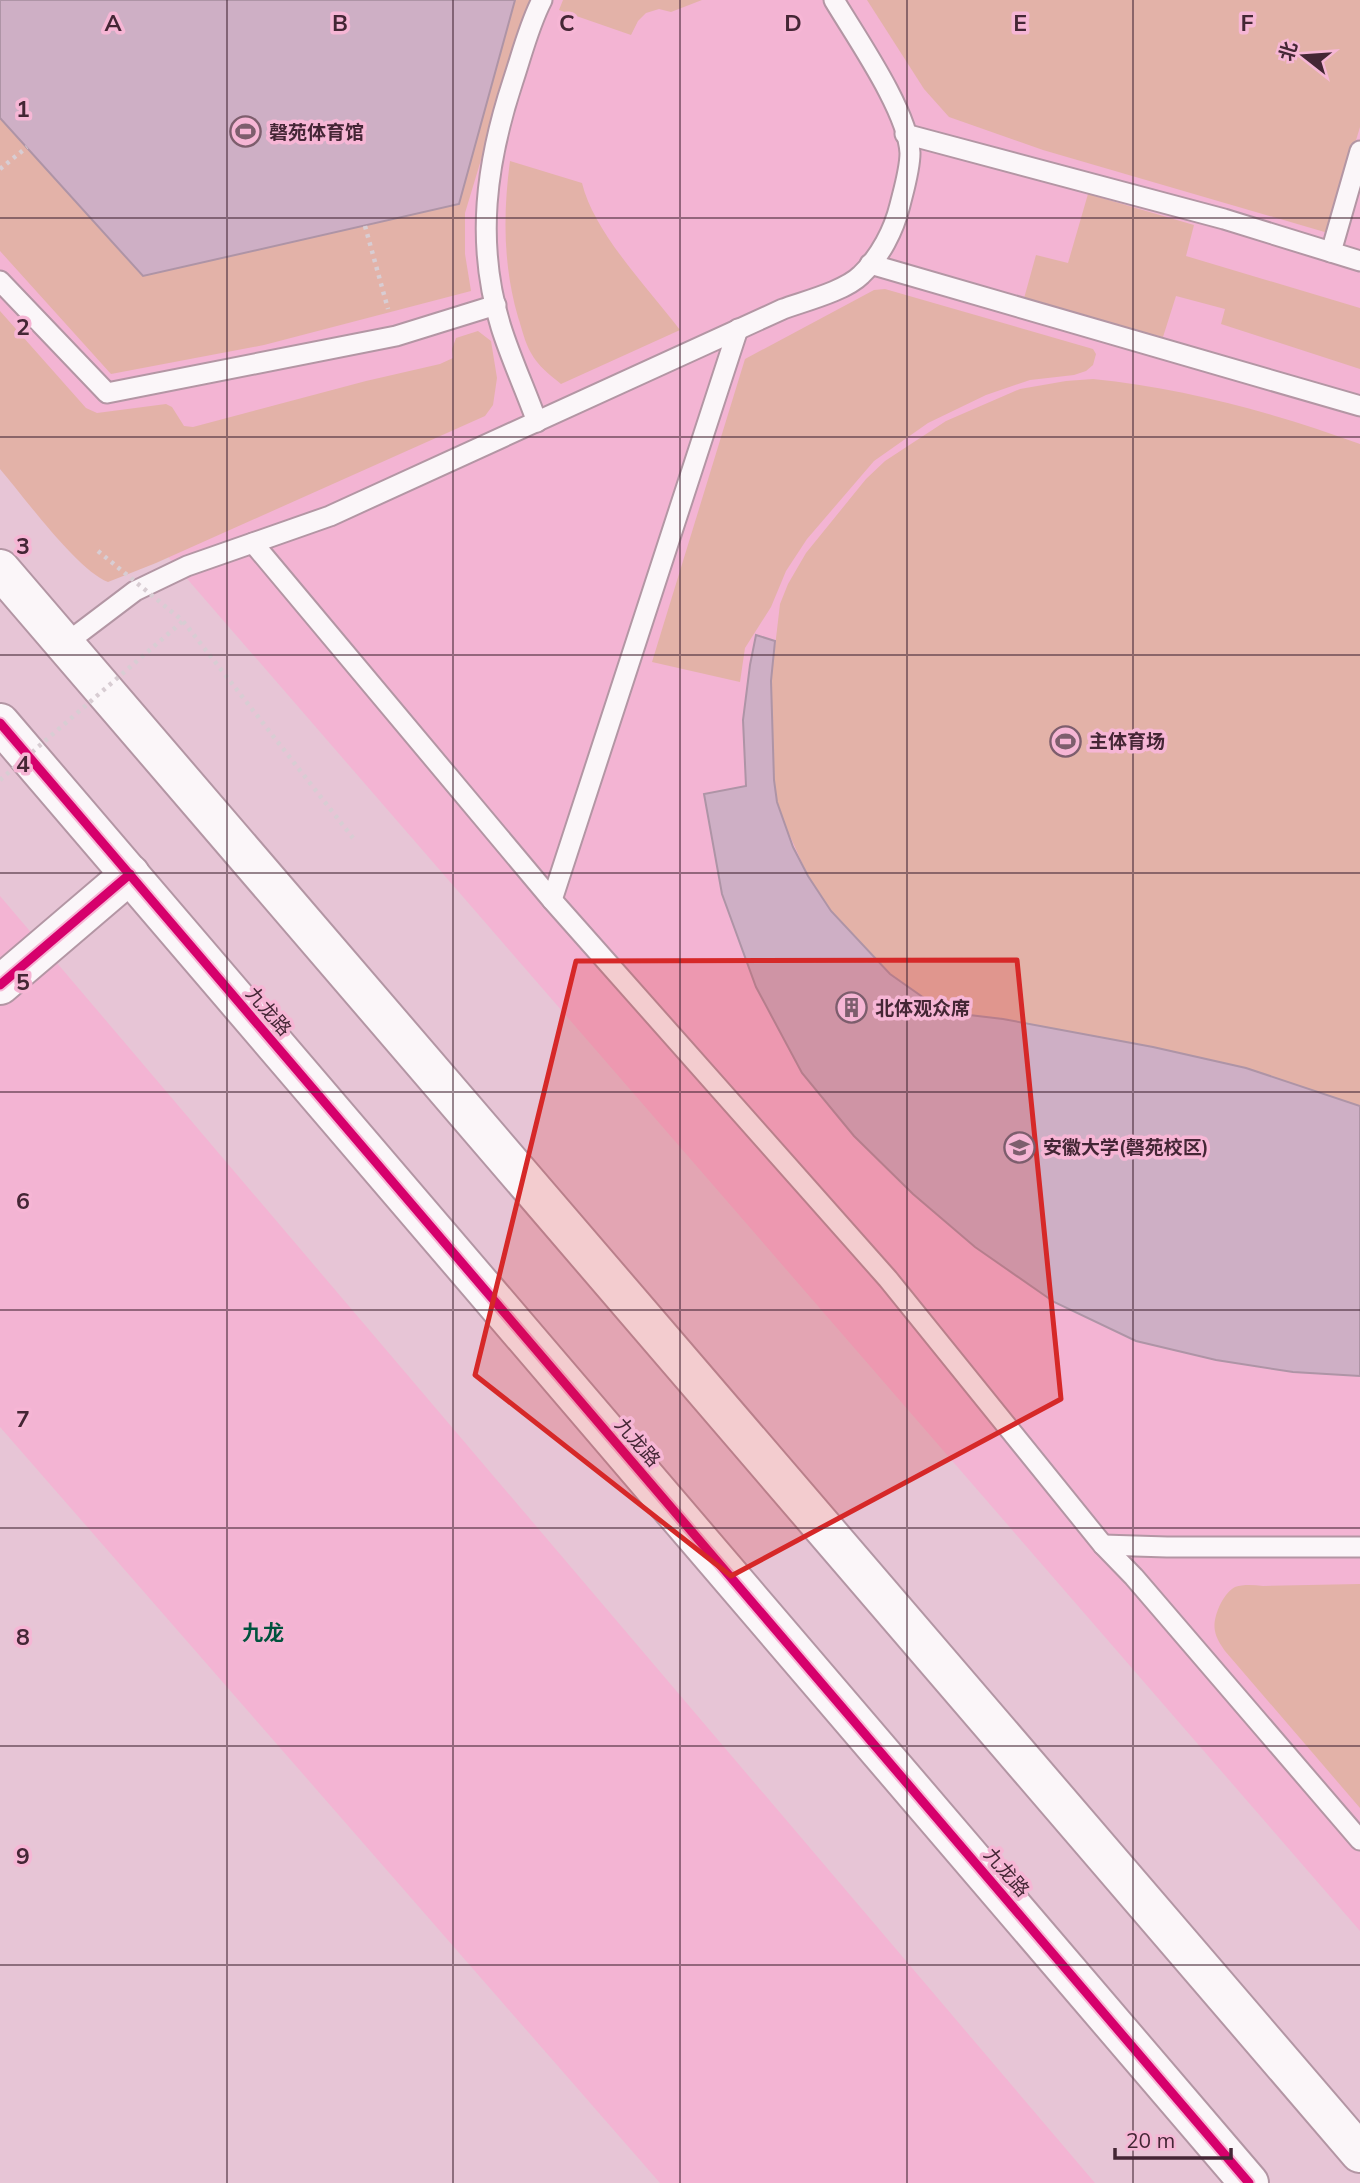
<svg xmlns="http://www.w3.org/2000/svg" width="1360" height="2183" viewBox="0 0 1360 2183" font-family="Mulish,'Noto Sans SC',sans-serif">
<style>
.built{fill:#f3b4d3}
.green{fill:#e3b2a8}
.building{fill:#ceafc5;stroke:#ae94a6;stroke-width:2}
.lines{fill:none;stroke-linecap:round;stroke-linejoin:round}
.lane-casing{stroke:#b396a4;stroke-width:23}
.street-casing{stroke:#b396a4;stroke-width:42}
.secondary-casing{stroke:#b396a4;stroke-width:42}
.path{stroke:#d8cdd3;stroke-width:4.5;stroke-dasharray:3.5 5;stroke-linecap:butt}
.lane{stroke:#fbf6f9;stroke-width:19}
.street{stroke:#fbf6f9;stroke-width:38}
.secondary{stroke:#fbf6f9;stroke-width:38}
.path-bridge{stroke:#d8cdd3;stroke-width:4.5;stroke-dasharray:3.5 5;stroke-linecap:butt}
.cycleway-casing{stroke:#f6b6d5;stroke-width:13}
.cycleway{stroke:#d6006c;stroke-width:9}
.marked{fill:#d62828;fill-opacity:0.2;stroke:#d62828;stroke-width:5;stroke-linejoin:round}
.grid{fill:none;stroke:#442635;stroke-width:2;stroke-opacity:0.55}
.labels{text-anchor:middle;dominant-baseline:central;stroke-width:7;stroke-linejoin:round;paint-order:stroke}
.poi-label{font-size:19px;font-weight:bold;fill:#442635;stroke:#f6b6d5;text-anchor:start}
.street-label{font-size:19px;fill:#442635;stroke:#f6b6d5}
.neighbourhood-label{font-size:21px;font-weight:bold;fill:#00533e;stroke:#f6b6d5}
.grid-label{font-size:23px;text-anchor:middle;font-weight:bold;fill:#442635;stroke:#f6b6d5;stroke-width:7;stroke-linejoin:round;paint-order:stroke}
</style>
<rect width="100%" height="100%" fill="#e7c5d6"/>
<g class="built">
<path d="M0,0H1360V1931L0,363Z"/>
<path d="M0,896L1095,2183H660L0,1427Z"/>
</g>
<g class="green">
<path d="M0,0H531L521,27L465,213V254L471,291L264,345L111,374L0,251Z"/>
<path d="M563,0H702L671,12L659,9L646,13L638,21L631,35L559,10Z"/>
<path d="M867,0H1360V127L1328,233L1043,150L949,117L924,89Z"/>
<path d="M510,161L582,183C594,233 649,289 680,330L561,384C550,375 538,366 531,353C525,343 522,329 518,317C503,265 503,214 510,161Z"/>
<path d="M1088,194L1194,225L1186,256L1360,308V369L1221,324L1225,309L1176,296L1163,337L1023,302L1036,255L1068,263Z"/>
<path d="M885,289L1093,349L1096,354L1093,365L1086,371L1074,375L1030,380L986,395L928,423L874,461L807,539L786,571L771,607L745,648L740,682L652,662L745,359L874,290Z"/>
<path d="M0,311L86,408L97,413L166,404L172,407L184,426L193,427L366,381L440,364L453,358L452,349L456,338L478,331L491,341L497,378L493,405L485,416L156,563L108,582C77,570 24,497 0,469Z"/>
<path d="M1093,379C1183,388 1275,413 1360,444V1106L1246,1068L1153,1047L1003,1019L944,1012L890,974L831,911L808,876L785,825L777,802L774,780L771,681L780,604L788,584L806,553L866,479L885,461L946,421L1020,389L1066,381Z"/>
<path d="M1360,1584V1808L1225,1651C1221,1645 1216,1638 1215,1631C1212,1618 1223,1593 1235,1587C1244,1584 1254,1585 1263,1586Z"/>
</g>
<g class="building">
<path d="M0,0H515L459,204L143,276L0,118Z"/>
<path d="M756,635L775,641L771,681L774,780L777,802L793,847L808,876L831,911L890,974L944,1012L1003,1019L1153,1047L1246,1068L1360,1106V1376L1293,1372L1216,1360L1136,1341L1054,1302L975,1247L913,1194L854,1136L802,1073L756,987L722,894L704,794L746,786L743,720L750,665Z"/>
</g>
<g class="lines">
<defs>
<g id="lane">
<path d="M905,134L1224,219L1360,261"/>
<path d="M1331,252L1360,151"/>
<path d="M870,264L1360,406"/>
<path d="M0,281L107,393L396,336L496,305"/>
<path d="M537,422C526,391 511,359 501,327C475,243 486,163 513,81C522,54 529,25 542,0"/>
<path d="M253,543L552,900L738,329"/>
<path d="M65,644L135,591L187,566L330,516L783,309C805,301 845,291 861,275C880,257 894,230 900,205C904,189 910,169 910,153C908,111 856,37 834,0"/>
<path d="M552,900L888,1279L1103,1545L1134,1577L1360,1840"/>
<path d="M1103,1545L1167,1547H1360"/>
</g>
<path id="street" d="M0,985L130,874"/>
<g id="secondary">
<path d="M0,569L1360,2153"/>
<path d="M0,723L1249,2183"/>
</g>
</defs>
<use href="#lane" class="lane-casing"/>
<use href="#street" class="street-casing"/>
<use href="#secondary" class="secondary-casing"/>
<g class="path">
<path d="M0,169L27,147"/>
<path d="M365,226L388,309"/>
</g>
<use href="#lane" class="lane"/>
<use href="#street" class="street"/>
<use href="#secondary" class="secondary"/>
<g class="path-bridge">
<path d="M98,551L183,621L353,838"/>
<path d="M0,780L183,621"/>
</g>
<defs>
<g id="cycleway">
<path d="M0,723L1249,2183"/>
<path d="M0,985L130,874"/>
</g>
</defs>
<use href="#cycleway" class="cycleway-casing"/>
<use href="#cycleway" class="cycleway"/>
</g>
<path class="marked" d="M1017,960L1061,1399L731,1576L475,1375L576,961Z"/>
<path class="grid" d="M227,0V2183M453,0V2183M680,0V2183M907,0V2183M1133,0V2183M0,218H1360M0,437H1360M0,655H1360M0,873H1360M0,1092H1360M0,1310H1360M0,1528H1360M0,1746H1360M0,1965H1360"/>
<defs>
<symbol id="stadium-ring" viewBox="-11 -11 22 22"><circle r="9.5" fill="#f6b6d5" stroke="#7d5e6d" stroke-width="1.5"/><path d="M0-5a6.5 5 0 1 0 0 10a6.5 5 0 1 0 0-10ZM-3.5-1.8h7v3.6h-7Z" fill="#7d5e6d"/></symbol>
<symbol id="building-ring" viewBox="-11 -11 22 22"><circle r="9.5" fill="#f6b6d5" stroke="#7d5e6d" stroke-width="1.5"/><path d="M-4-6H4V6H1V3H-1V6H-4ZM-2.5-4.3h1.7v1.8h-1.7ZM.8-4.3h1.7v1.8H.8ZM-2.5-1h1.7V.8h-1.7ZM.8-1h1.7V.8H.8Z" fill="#7d5e6d"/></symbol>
<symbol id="university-ring" viewBox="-11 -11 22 22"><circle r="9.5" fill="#f6b6d5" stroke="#7d5e6d" stroke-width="1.5"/><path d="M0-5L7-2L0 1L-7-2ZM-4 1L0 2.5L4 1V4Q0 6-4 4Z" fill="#7d5e6d"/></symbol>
</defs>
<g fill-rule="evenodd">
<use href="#stadium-ring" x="228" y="114" width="35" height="35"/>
<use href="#stadium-ring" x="1048" y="724" width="35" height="35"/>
<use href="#building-ring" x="834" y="990" width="35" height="35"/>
<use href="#university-ring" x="1002" y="1130" width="35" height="35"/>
</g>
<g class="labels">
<g class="poi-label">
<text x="269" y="132">磬苑体育馆</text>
<text x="1089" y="741">主体育场</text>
<text x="875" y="1008">北体观众席</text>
<text x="1043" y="1147">安徽大学(磬苑校区)</text>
</g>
<g class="street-label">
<text transform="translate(269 1011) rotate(49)">九龙路</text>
<text transform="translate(638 1442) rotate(49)">九龙路</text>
<text transform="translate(1007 1872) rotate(49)">九龙路</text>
</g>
<g class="neighbourhood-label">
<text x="263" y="1632">九龙</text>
</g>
</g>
<g class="grid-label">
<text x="113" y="31">A</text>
<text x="340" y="31">B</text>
<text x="567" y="31">C</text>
<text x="793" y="31">D</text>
<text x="1020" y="31">E</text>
<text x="1247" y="31">F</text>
<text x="23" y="117">1</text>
<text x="23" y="335">2</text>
<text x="23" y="554">3</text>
<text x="23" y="772">4</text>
<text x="23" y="990">5</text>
<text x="23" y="1209">6</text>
<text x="23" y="1427">7</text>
<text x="23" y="1645">8</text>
<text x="23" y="1864">9</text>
</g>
<g transform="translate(1304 56) rotate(287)" stroke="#f6b6d5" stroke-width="5" paint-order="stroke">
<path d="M0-5L12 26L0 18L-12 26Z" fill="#442635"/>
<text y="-10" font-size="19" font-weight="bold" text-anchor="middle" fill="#442635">北</text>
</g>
<path d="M1115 2148v10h116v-10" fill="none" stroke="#442635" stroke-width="3.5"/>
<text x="1126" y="2148" font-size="21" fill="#442635" stroke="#f6b6d5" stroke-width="5" paint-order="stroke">20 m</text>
</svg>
